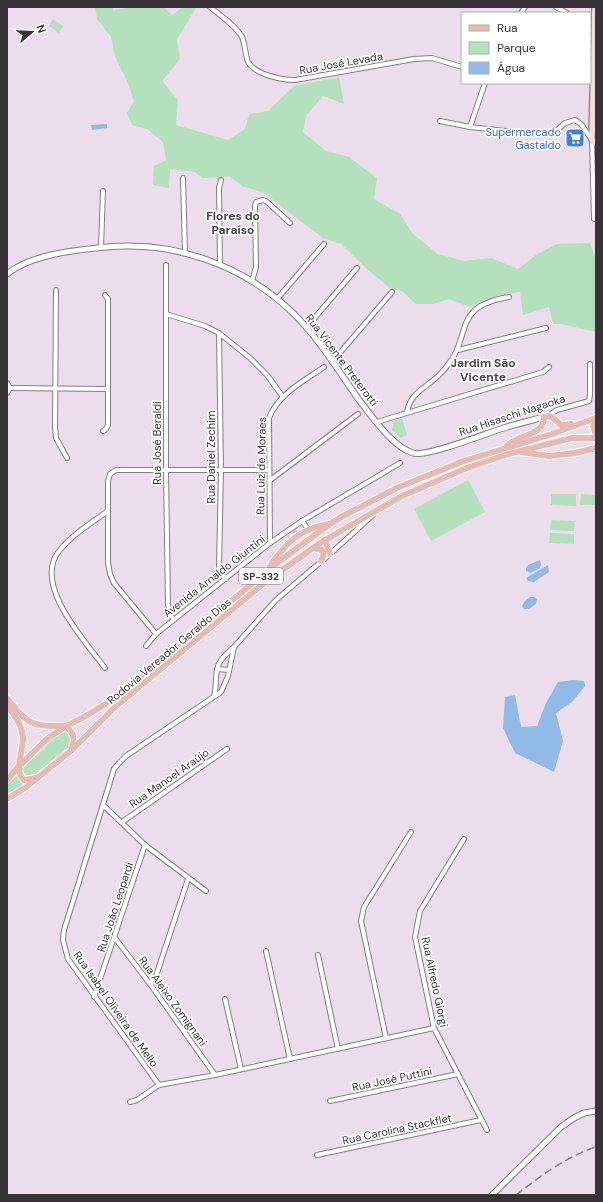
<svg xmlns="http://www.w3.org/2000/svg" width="603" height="1202" viewBox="0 0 603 1202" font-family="'DM Sans',sans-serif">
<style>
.green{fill:#b4e0be}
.water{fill:#92bae9}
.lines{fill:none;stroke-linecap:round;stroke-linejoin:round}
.minor-tunnel{stroke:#c8bbc9;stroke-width:4;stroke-dasharray:4 2;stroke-linecap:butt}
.minor-casing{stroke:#887b8a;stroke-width:6}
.tertiary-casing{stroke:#887b8a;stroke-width:7}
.secondary-casing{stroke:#887b8a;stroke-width:8}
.primary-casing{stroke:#fff;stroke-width:8}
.minor{stroke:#fff;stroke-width:4}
.tertiary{stroke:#fff;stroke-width:5}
.secondary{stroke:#f3dcd9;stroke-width:5.5}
.primary{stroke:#e7b9b3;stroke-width:6}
.rail{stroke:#8b818c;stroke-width:1.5;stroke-dasharray:8 4;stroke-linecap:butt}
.labels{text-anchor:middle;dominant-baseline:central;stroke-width:3.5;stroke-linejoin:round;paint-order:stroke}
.shield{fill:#fff;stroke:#747074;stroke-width:1}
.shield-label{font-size:10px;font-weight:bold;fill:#393339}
.street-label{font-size:11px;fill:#393339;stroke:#fff}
.shop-label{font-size:11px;fill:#366cbe;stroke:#fff;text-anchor:end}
.neighbourhood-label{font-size:12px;font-weight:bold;fill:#4c404d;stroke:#fff}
</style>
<rect width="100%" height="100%" fill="#ecdded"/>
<g class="green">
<path d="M95,7H112L113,10L139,7H163L172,15L183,7L196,8L177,39L180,59L162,81L178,100L176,125L228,140L245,129L249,114L268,111L294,86L339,77L344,104L323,96L306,116L303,132L326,151L349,157L377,178L374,199L400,214L413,234L438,254L464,261L491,258L518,269L536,255L557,244L590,243L596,259V332L561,324H553L549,307L523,315L520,292C502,294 486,300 470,307L449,299L433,304H416L402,291L391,289L368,270L341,244L323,238L264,193L242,186L230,177L203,178L194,172L170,169L169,188L153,185L154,166L166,160L163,142L147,129L132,125L127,113L134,101L127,81L115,57L111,37L97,19Z"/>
<path d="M53,19L63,26L59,33L49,26Z"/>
<path d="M402,418L407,435L400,438L392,430L394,421Z"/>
<path d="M468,480L485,512L431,541L414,509Z"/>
<path d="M551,494H576V506L551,505Z"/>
<path d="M581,494L596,495V505H580Z"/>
<path d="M551,520L575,521L574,531L550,530Z"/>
<path d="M550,533L574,534V544L549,543Z"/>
<path d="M65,730L69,733L72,744L33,775L29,777C24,775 21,772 24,767L44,749L46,743L57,734Z"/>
<path d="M16,772L18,778L26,783L7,795V784Z"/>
</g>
<g class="water">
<path d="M107,124V128L92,130L91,125Z"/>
<path d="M540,560L541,564L540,568L530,573L526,571V568L528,565Z"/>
<path d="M548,565L549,572L534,582L528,581L526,578Z"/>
<path d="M530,597H534L537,599L536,604L529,609H524L522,606L524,602Z"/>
<path d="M573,680L584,681L585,686L572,702L556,713L563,741L554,772L515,753L503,728L505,697L515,695L521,727L537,726L546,703L558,682Z"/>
</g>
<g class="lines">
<path class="minor-tunnel" d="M294,531L296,533"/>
<defs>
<g id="minor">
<path d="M210,7C221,16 235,25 242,37C245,44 245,52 247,59C251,74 281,80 295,80L414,59L432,58L462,67"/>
<path d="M556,7L567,13"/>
<path d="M521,13L525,7"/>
<path d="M440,121L470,127L514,132H550L557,130L565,123L575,120L581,124L592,140L594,219"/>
<path d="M470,127L485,83"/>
<path d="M183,178L185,253"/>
<path d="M101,248L103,191"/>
<path d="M220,264L219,188L221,180"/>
<path d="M166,265V470L168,605L170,614L174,620"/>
<path d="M252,281L256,267L255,206L256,202L263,200L266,201L290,223"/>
<path d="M56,290L55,428L56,438L67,458"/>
<path d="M277,299L324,244"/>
<path d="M166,314L205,326L219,333L250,358L267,375L283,397"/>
<path d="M306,328L357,268"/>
<path d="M219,333L221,470L219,568L221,574L226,579"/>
<path d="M458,350L546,328"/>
<path d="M332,362L392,292"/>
<path d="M7,383L10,388L7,393"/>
<path d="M10,388L107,389"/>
<path d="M407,412C410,392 428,387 440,374C445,370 448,364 452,359C463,344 461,323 475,310C484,302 497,299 509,297"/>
<path d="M548,416L557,410L589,401L590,395V364"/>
<path d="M377,422L543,372L549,367"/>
<path d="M103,431L106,429L108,425V299L105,295"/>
<path d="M269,481L358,414"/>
<path d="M302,521L308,529"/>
<path d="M270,543L269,418C278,394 304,381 324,367"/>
<path d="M156,634L114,583L110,574L108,563V481L110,474L116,470H269"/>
<path d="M146,646L156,634L270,543L302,521L400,463"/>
<path d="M105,668C86,642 32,585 59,551C72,535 91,523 108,511"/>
<path d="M217,669L229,670"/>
<path d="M214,696C217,687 215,679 217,670C218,661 227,653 234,647L276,600L330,554L373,515"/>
<path d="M103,805L145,845L206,891"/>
<path d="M122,822L227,749"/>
<path d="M464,839L420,911L415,937L434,1028L487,1130"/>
<path d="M115,938L150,984L215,1075"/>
<path d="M266,951L290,1059"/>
<path d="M318,955L338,1049"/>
<path d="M150,984L156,976L188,879"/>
<path d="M94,997L145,845"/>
<path d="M225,999L241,1069"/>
<path d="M386,1038L361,921L364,907L411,832"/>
<path d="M159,1085L68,959L63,940L64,930L114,769L119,763L126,756L221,692L228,676L234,647"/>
<path d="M330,1101L458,1074"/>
<path d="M130,1102L137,1100L159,1085L215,1075L434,1028"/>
<path d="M317,1155L481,1120"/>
</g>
<g id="tertiary">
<path d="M7,274C32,254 76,250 107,247C175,241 242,265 291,311C318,337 338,370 359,400C372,416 392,447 413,453C426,458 489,432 507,427C520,423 534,420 547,416"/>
<path d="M492,1195L561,1127L574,1118L584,1113L596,1111"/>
</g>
<path id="secondary" d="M595,7L592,140L596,143"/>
<g id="primary">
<path d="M548,416L552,417L561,425L571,424"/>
<path d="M596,418L593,426L596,436"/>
<path d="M507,446C517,434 544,437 544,417"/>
<path d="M521,452L549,456L575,453L596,448"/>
<path d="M325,540L330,554"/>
<path d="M313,548L322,550C325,554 323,557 321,561"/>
<path d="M270,566C287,542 299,529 329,524"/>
<path d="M7,698C29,726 31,726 66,726C74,733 75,739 72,748"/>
<path d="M7,706C15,715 22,725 23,737C24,750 13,770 24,780L36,778"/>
<path d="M7,780L19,766L47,739L66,726L84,717L109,702L277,563L330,524L343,516L399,487L464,461L552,434L596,418"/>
<path d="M7,799L25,788L72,750L114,708L264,583L320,543L402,496L467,468L508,454L572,438H596"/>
</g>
</defs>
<use href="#minor" class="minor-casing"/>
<use href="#tertiary" class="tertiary-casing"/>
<use href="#secondary" class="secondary-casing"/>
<use href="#primary" class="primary-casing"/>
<use href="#minor" class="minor"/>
<use href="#tertiary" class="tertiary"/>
<use href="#secondary" class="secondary"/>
<use href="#primary" class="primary"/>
<path class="rail" d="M516,1195C540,1176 566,1157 596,1147"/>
</g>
<defs>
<symbol id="supermarket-square" viewBox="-11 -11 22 22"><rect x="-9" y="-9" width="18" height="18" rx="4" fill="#3f7fe0" stroke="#fff"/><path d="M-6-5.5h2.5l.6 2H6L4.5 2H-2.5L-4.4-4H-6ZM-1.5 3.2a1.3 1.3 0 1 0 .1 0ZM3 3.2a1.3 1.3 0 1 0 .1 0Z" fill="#fff"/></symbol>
</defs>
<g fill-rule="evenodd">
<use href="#supermarket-square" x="564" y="127" width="22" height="22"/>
</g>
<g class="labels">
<rect class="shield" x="239" y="568" width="44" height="16" rx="3"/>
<g class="shield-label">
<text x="261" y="576">SP-332</text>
</g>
<g class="street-label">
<text transform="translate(341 63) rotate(-10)">Rua José Levada</text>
<text transform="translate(342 360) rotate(53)">Rua Vicente Preterotti</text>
<text transform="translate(512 415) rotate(-18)">Rua Hisaschi Nagaoka</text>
<text transform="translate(157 443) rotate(-90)">Rua José Beraldi</text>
<text transform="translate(211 457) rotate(-90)">Rua Daniel Zechim</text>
<text transform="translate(261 466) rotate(-89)">Rua Luiz de Moraes</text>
<text transform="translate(214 576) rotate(-38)">Avenida Arnaldo Giuntini</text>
<text transform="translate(169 651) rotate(-40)">Rodovia Vereador Geraldo Dias</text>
<text transform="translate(169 778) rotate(-35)">Rua Manoel Araújo</text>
<text transform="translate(115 907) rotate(-72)">Rua João Leopardi</text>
<text transform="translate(435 982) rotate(78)">Rua Alfredo Giorgi</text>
<text transform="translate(173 1001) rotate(54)">Rua Aleixo Zomignani</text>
<text transform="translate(116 1009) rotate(55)">Rua Isabel Oliveira de Mello</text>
<text transform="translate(392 1079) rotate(-12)">Rua José Puttini</text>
<text transform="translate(397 1129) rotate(-12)">Rua Carolina Stackflet</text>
</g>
<g class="shop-label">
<text x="561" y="132">Supermercado<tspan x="561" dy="13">Gastaldo</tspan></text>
</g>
<g class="neighbourhood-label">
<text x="233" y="216">Flores do<tspan x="233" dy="14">Paraíso</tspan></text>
<text x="483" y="363">Jardim São<tspan x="483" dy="14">Vicente</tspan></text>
</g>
</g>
<rect width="603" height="1202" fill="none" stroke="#393339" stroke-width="16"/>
<rect x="461" y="12" width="130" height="72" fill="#ffffff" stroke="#b0adb0"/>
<rect x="469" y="25" width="20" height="6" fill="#e7b9b3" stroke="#b0adb0"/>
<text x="497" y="32" font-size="12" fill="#393339">Rua</text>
<rect x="469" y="42" width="20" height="12" fill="#b4e0be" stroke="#b0adb0"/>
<text x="497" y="52" font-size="12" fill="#393339">Parque</text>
<rect x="469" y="62" width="20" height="12" fill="#92bae9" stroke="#b0adb0"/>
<text x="497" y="72" font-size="12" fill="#393339">Água</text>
<g transform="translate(32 32) rotate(71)" stroke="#ffffff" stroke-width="3" paint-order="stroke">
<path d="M0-3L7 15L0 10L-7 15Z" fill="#393339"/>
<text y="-6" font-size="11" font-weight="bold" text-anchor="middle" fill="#393339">N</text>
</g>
</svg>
